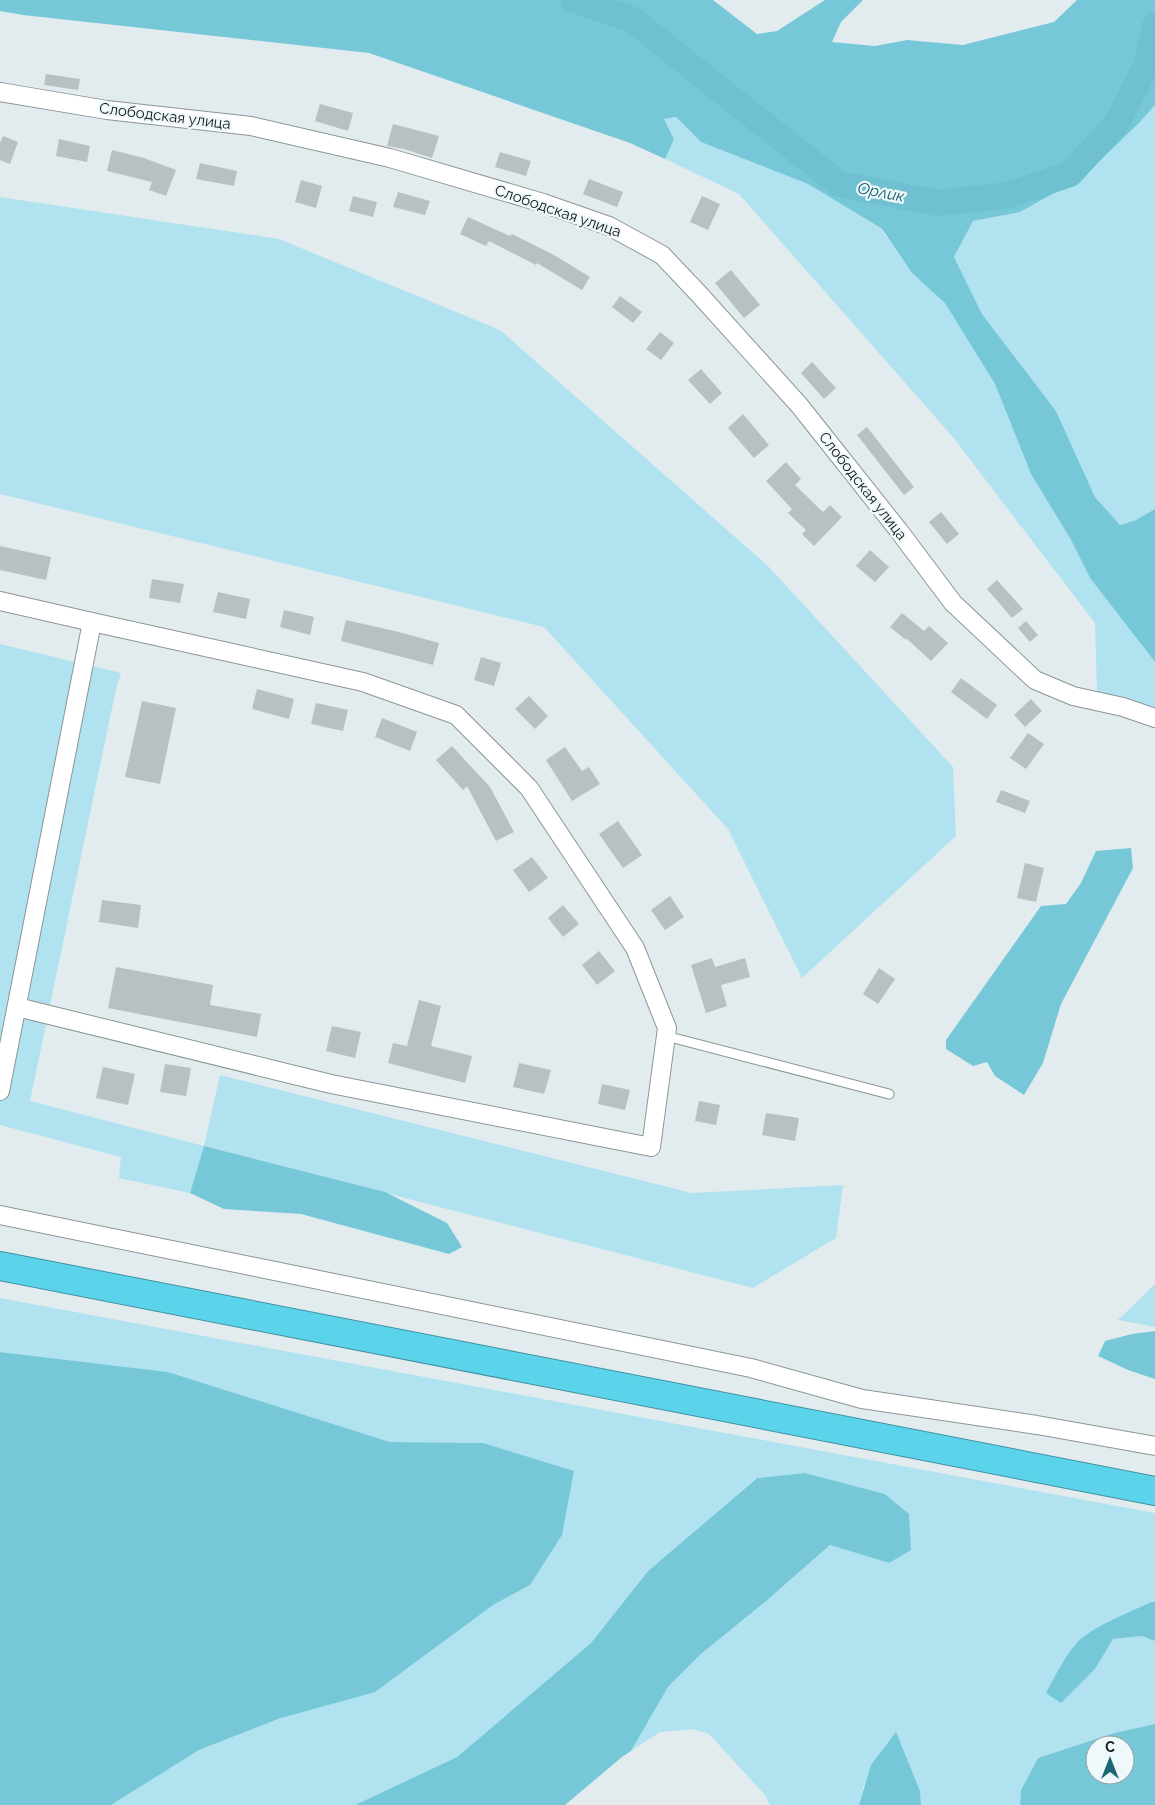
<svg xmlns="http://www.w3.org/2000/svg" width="1155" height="1805" viewBox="0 0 1155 1805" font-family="Raleway,sans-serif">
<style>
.green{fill:#b0e3ef}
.forest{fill:#76c8d9;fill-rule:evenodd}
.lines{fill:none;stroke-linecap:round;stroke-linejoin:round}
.river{stroke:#6fc0d1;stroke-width:26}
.building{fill:#b7c0c2}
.lane-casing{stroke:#8c9597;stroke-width:11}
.street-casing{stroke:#8c9597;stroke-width:20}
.highway-casing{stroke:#4191a0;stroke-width:30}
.lane{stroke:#fff;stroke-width:9}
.street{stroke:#fff;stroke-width:18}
.highway{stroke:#5bd3eb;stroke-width:28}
.labels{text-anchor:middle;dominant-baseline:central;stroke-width:4.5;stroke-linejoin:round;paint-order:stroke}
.street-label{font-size:15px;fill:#121616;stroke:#eff9fb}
.water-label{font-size:16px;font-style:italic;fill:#135865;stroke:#eff9fb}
</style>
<rect width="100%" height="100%" fill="#e2ecee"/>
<g class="green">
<path d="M1155,104V509L1136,520L1120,525L1095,497L1056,411L982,314L954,257L973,221L1020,212L1140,122Z"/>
<path d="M676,117L701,142L808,184L881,229L912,273L945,302L995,384L1031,474L1071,540L1090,578L1155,662V711L1097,696L1095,623L952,436L739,194L665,159L674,139L664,119Z"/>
<path d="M0,197L279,239L500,330L768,566L953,767L956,836L802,978L728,829L544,627L0,494Z"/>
<path d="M0,644L121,673L116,689L30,1101L204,1146L220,1075L692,1193L843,1185L836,1238L753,1288L204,1146L190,1193L119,1178L121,1157L0,1125Z"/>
<path d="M1155,1284V1327L1118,1320Z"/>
<path d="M0,1298L1155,1513V1602L1114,1619L1081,1639L1095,1669L1113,1639L1143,1636L1155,1641V1724L1114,1733L1038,1758L1021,1790L1020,1805H921L920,1791L864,1785L859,1805H770L765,1795L709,1734L693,1729L660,1732L631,1751L668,1687L701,1654L765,1602L830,1545L889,1563L885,1494L805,1473L756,1478L648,1571L591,1643L457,1757L355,1805H111L199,1750L281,1718L530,1585L483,1443L390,1442L168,1372L0,1352Z"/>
</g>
<g class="forest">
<path d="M0,0H713L757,34L777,31L825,0H863L841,22L832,42L875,46L907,40L963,45L1054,22L1077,0H1155V105L1140,122L1083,177L1020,212L973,221L954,257L982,314L1056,411L1095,497L1120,525L1136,520L1155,509V662L1090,578L1071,540L1031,474L995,384L945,303L912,273L882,229L808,184L701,142L676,117L664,119L674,139L665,159L630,143L369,53L23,15L0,11Z"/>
<path d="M1131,848L1133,868L1061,1004L1043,1063L1024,1095L995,1076L987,1062L973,1066L946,1049V1040L1041,906L1066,904L1081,883L1096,851Z"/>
<path d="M204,1146L385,1192L447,1223L462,1247L449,1254L301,1214L224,1209L190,1193Z"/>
<path d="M1155,1331V1379L1128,1370L1098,1356L1105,1341L1132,1334Z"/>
<path d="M0,1352L168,1372L390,1442L483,1443L574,1471L562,1535L530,1585L493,1605L375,1692L281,1718L199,1750L111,1805H0Z"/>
<path d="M805,1473L885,1494L909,1514L911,1550L889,1563L830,1545L765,1602L701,1654L668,1687L631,1751L622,1757L565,1805H355L457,1757L591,1643L648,1571L757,1478Z"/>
<path d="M1151,1602H1155V1641L1142,1636L1113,1639L1095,1669L1061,1703L1046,1693C1054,1678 1069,1648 1082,1638C1102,1622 1129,1613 1151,1602Z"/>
<path d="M1155,1724V1805H1020L1021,1790L1038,1758L1114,1733ZM1095,1745H1125V1775H1095Z"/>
<path d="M896,1732L920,1791L921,1805H859L871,1765Z"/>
</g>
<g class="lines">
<path class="river" d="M574,0L633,20L839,184L938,203L1009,195L1070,174L1117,123L1146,66L1155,26"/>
</g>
<g class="building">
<path d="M46,74L80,79L78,90L44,85Z"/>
<path d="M320,104L353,113L348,131L315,121Z"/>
<path d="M393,124L439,136L432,158L404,149L387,146Z"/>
<path d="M3,136L18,142L10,164L0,160V143Z"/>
<path d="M59,139L90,146L87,162L56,156Z"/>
<path d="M112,150L144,158L176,170L166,196L149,190L152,182L107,171Z"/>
<path d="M500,152L531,161L526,176L495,167Z"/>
<path d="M200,163L237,171L234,186L196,179Z"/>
<path d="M589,179L623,192L617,207L583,194Z"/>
<path d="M301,180L322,186L316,208L295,202Z"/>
<path d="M398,192L430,201L425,215L393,207Z"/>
<path d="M353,196L377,202L373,217L349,211Z"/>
<path d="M702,196L720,204L708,230L690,222Z"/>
<path d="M468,217L510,236L512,234L554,255L590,277L582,290L537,263L536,265L489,241L486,246L460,234Z"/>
<path d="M731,270L760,305L744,318L715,283Z"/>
<path d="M620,296L642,312L633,323L612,307Z"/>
<path d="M660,332L674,343L661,360L646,349Z"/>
<path d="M812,362L836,388L824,399L801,373Z"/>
<path d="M701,369L722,393L710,404L688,380Z"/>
<path d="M743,414L769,445L754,458L728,428Z"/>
<path d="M867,427L914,487L904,495L857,435Z"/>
<path d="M786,462L801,479L795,485L823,512L830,505L842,517L814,546L802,534L806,530L788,513L792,509L766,481Z"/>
<path d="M941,512L959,534L947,544L929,522Z"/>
<path d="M0,546L51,557L46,580L0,570Z"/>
<path d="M870,550L889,567L875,582L856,566Z"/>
<path d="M152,579L184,584L180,603L149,598Z"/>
<path d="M997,580L1023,609L1012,618L987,589Z"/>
<path d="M218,592L250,599L246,619L213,612Z"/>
<path d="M284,610L314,617L310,635L280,627Z"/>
<path d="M902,613L924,631L929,626L948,643L931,661L906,638V640L890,627Z"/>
<path d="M346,620L399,632L439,643L433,665L341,641Z"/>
<path d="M1026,621L1038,635L1030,642L1018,628Z"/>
<path d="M481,657L501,663L494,686L474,680Z"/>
<path d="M961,678L997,705L987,719L951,692Z"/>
<path d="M257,689L294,699L289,719L252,709Z"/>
<path d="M529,696L548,716L535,729L515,709Z"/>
<path d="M1031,699L1042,711L1025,727L1014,715Z"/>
<path d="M142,701L176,708L160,784L125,777Z"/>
<path d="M316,703L348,710L343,731L311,724Z"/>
<path d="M382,718L417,732L410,751L375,737Z"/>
<path d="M1028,733L1044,744L1026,769L1010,758Z"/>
<path d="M452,746L490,787L514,832L496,841L467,786L463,790L436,760Z"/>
<path d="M565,747L582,771L589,767L600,784L572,801L546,760Z"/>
<path d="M1001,790L1030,801L1025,813L996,802Z"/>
<path d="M618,821L642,855L623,868L599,834Z"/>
<path d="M532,857L548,878L529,892L513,870Z"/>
<path d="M1025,863L1044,868L1036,902L1017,898Z"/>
<path d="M670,896L684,917L665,930L651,910Z"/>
<path d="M102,900L141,905L138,928L99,922Z"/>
<path d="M563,905L579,924L563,937L548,918Z"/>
<path d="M599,951L615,971L597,985L582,965Z"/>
<path d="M712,958L715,967L745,958L750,977L721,985L727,1006L706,1013L691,965Z"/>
<path d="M116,967L213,985L210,1005L261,1014L257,1037L108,1008Z"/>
<path d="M879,968L895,979L878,1004L863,994Z"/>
<path d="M419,1000L441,1006L431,1046L472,1056L465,1083L388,1063L393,1043L407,1046Z"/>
<path d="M332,1026L361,1032L355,1058L326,1051Z"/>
<path d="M519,1063L551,1070L544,1094L513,1087Z"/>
<path d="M165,1064L191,1068L186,1096L160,1092Z"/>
<path d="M103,1067L135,1074L128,1105L96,1098Z"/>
<path d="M602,1084L630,1090L625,1110L598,1104Z"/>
<path d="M699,1101L720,1105L716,1125L695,1121Z"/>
<path d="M766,1113L799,1118L795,1141L762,1135Z"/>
</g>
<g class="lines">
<defs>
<path id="lane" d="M666,1036L889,1094"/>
<g id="street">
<path d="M0,92L107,110L251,126L390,158L543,203L609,226L662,255L698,293L799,405L899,531L953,603L1035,680L1073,696L1123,707L1155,718"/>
<path d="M0,601L92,622"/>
<path d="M0,1091L92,622L363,682L456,715L529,788L635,948L667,1028L651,1147L331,1084L17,1007"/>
<path d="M0,1215L751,1368L862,1399L1037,1425L1155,1446"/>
</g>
<path id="highway" d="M0,1266L1155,1491"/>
</defs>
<use href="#lane" class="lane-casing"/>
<use href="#street" class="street-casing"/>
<use href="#highway" class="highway-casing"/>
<use href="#lane" class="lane"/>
<use href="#street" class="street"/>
<use href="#highway" class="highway"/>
</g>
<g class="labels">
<g class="street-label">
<text transform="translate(165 116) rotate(7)">Слободская улица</text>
<text transform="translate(558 211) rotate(19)">Слободская улица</text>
<text transform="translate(863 486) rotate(52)">Слободская улица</text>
</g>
<g class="water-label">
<text transform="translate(881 192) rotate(11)">Орлик</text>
</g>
</g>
<g transform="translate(1110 1760)"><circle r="24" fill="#eff9fb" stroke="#979e9f"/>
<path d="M0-4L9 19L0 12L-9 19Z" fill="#1e6774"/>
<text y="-8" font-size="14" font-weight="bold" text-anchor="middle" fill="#121616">С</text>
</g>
</svg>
